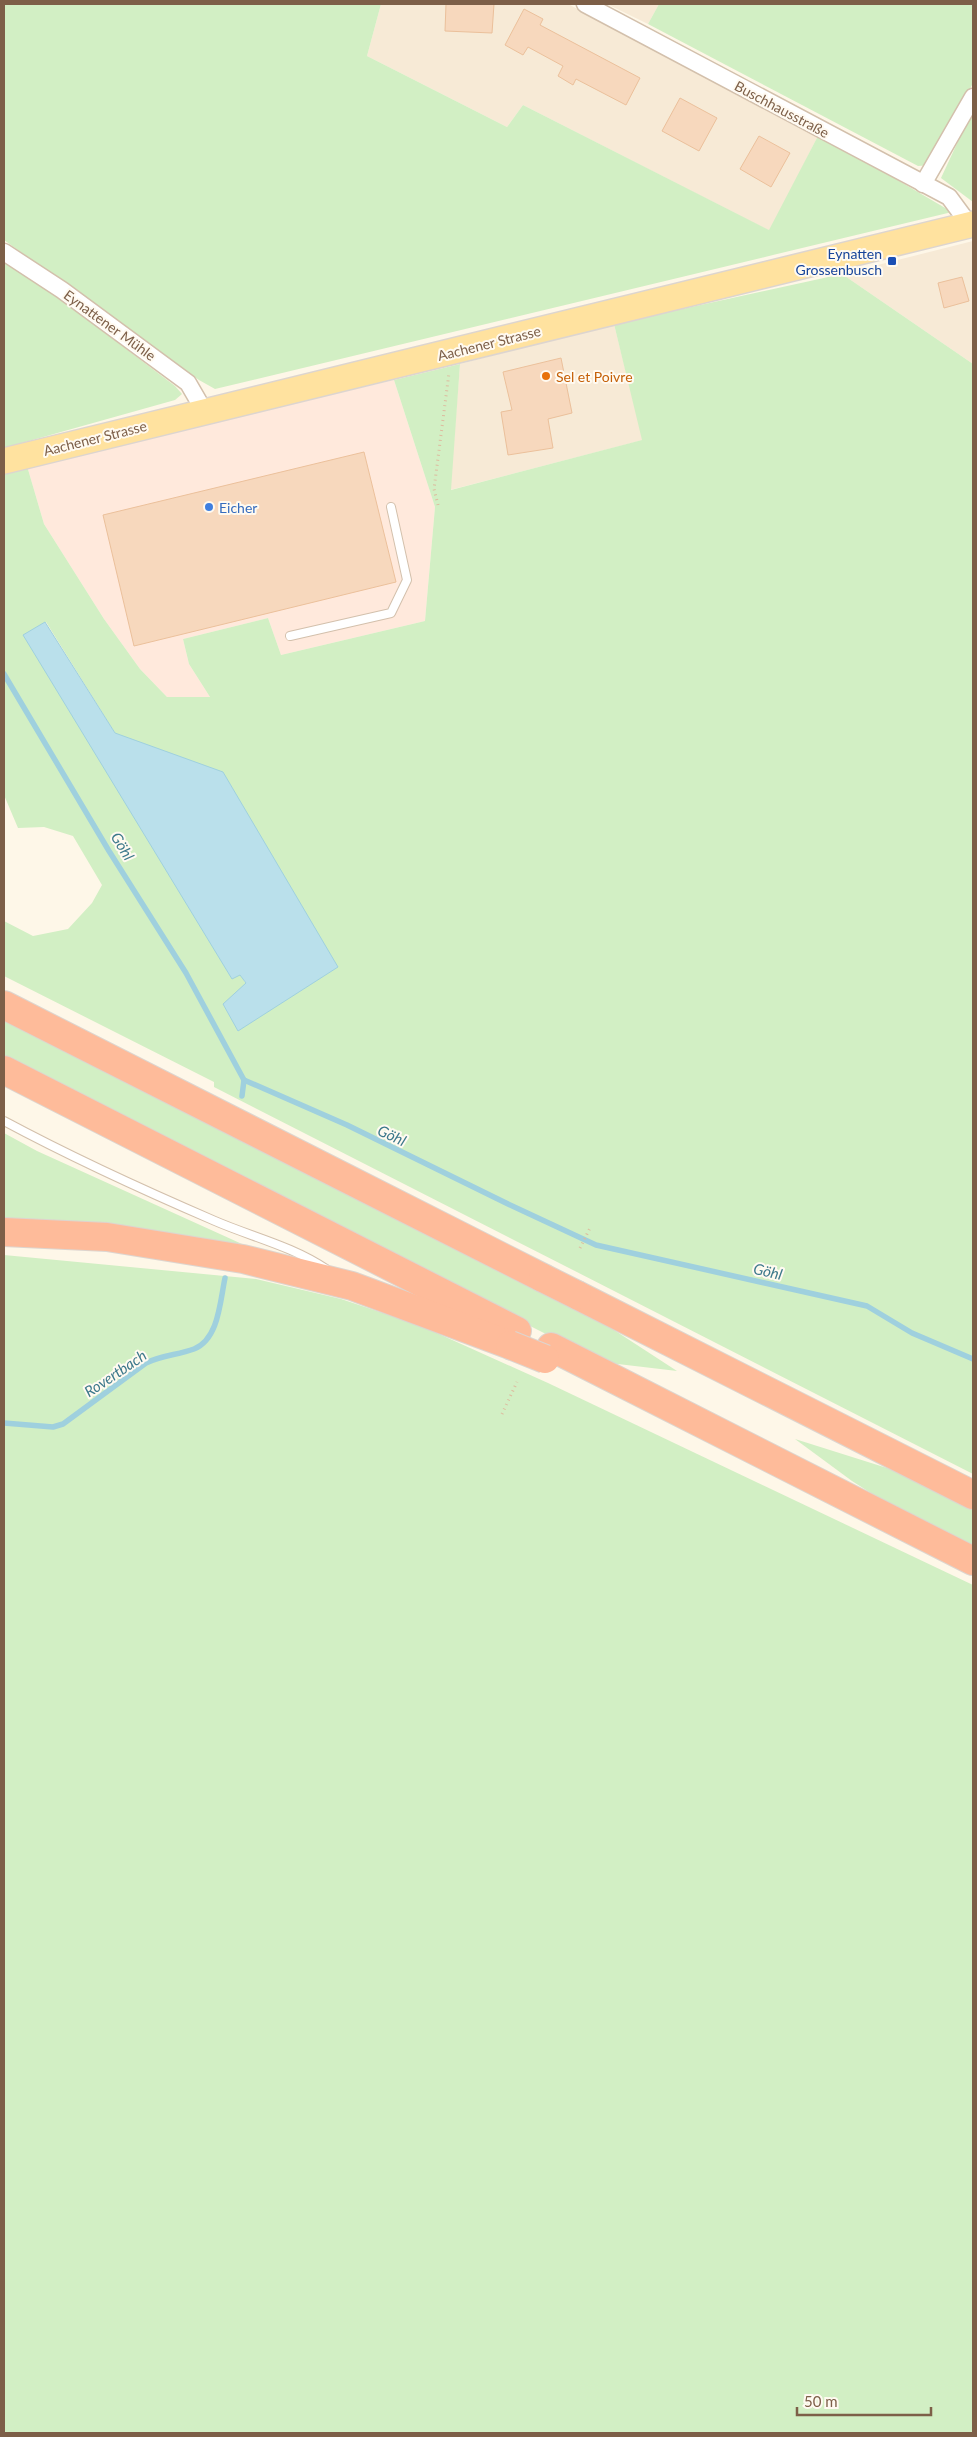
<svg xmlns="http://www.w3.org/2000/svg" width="977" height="2437" viewBox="0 0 977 2437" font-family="Lato,sans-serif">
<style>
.residential{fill:#f7ead6}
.commercial{fill:#ffe9dc}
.green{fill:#d2efc4;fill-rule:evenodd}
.water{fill:#bae0eb;stroke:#9fd0de}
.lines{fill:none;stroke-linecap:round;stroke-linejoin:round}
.stream{stroke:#9fd0de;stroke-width:5.5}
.building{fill:#f7d8bd;stroke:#ebc09b}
.service-casing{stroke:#d3c0ac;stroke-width:10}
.minor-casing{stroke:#d3c0ac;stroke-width:19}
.primary-casing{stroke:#ddd5cf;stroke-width:28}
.motorway-casing{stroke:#ddd5cf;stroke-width:30}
.path{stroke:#ddbb9f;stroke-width:3;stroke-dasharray:1 4;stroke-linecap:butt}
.service{stroke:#fff;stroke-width:8}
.minor{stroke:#fff;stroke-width:16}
.primary{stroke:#ffe29f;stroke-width:25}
.motorway{stroke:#febb9a;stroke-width:28}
.motorway-bridge-casing{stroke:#ddd5cf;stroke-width:30;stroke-linecap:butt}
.motorway-bridge{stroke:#febb9a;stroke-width:28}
.transit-dot{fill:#1a4fb4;stroke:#fffaf1;stroke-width:2}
.food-dot{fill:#e8710a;stroke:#fffaf1;stroke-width:2}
.shop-dot{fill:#3f7fe0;stroke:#fffaf1;stroke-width:2}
.labels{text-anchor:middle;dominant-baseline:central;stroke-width:4;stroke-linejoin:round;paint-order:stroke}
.street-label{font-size:14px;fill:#7d5f48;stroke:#fffaf1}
.transit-label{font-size:14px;fill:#164399;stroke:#fffaf1;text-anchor:end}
.food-label{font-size:14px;fill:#c56008;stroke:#fffaf1;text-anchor:start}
.shop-label{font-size:14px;fill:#366cbe;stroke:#fffaf1;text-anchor:start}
.water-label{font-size:15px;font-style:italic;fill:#3c788b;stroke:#fffaf1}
</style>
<rect width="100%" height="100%" fill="#fef7e8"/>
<g class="residential">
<path d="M381,4H568L819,134L770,231L523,105L507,127L367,56Z"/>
<path d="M607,4H659L648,24Z"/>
<path d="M973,241V364L842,274Z"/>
<path d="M614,324L643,440L450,490L460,364Z"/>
</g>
<path class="commercial" d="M394,380L435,507L425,621L281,655L268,618L183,639L189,664L210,697H167L140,669L104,619L44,524L27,466Z"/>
<g class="green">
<path d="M4,4H381L367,56L507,127L523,105L769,230L819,134L952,212L215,389L199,380L4,240Z"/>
<path d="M659,4H973V83L932,165L918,166L648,24Z"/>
<path d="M973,109V202L941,178Z"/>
<path d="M4,261L34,279L175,386L182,394L175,400L4,448Z"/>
<path d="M842,274L973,364V1474L214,1087V1082L4,976V921L33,936L68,929L92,903L102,885L73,836L44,827L18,828L4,795V472L27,466L44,524L104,619L140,669L167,697H210L189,664L183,639L268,618L281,655L425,621L435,507L394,380L460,364L451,490L642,440L614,324ZM46,622L115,733L338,967L246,984L240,974L232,978L24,635Z"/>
<path d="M4,1018L594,1317L677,1371L601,1362L4,1059Z"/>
<path d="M4,1133L37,1151L242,1244L111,1230L4,1223Z"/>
<path d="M4,1255L256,1279L341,1299L419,1325L548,1383L973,1585V2433H4Z"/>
<path d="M795,1439L906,1474L973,1507V1549L896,1509L852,1481Z"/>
</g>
<path class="water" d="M45,622L115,733L223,772L338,967L238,1031L223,1004L246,983L240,975L232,979L23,635Z"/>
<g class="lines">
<g class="stream">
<path d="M4,674L109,851L186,973L244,1080L347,1125L506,1203L596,1245L867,1306L912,1333L973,1359"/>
<path d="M242,1096L244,1080"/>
<path d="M4,1423L53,1427L63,1424L146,1363C162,1355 178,1355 194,1349C219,1339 220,1301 225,1278"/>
</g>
</g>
<g class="building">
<path d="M446,4H494L492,33L445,31Z"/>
<path d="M524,9L543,19L540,25L640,78L626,105L576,79L573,85L558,76L563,66L528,47L523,55L505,45Z"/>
<path d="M680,98L717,118L699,151L662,131Z"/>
<path d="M759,136L790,153L771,187L740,169Z"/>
<path d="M962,277L969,301L944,308L938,283Z"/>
<path d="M561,358L572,413L548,419L553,448L508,455L501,412L512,410L503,372Z"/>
<path d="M364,452L396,582L134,646L103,515Z"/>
</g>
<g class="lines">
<defs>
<g id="service">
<path d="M290,636L391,613L407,580L391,507"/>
<path d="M4,1121C73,1158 143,1190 215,1221C252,1237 292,1246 326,1269"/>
</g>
<g id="minor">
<path d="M585,4L949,197L963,216L966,225"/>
<path d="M923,184L973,97"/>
<path d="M4,252L62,290L188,383L199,402L202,412"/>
</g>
<path id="primary" d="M4,461L973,224"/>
<g id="motorway">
<path d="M4,1005L543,1278"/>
<path d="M4,1070L517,1331"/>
<path d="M4,1232L107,1237L243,1259L352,1286L510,1345"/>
<path d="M577,1295L973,1495"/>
<path d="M551,1347L973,1561"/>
</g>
</defs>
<use href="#service" class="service-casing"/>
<use href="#minor" class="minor-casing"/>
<use href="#primary" class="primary-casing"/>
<use href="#motorway" class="motorway-casing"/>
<g class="path">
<path d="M438,505L434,489L449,373"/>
<path d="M580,1248L590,1228"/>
<path d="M502,1414L517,1382"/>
</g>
<use href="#service" class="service"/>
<use href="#minor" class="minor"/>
<use href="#primary" class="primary"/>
<use href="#motorway" class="motorway"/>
<defs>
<g id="motorway-bridge">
<path d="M543,1278L577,1295"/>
<path d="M510,1345L545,1359"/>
</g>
</defs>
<use href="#motorway-bridge" class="motorway-bridge-casing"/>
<use href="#motorway-bridge" class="motorway-bridge"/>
</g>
<rect class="transit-dot" x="887" y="256" width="10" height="10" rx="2.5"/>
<circle class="food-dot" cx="546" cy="376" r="5"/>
<circle class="shop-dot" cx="209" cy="507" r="5"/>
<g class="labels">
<g class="street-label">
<text transform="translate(782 109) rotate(28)">Buschhausstraße</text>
<text transform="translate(110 325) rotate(36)">Eynattener Mühle</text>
<text transform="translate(489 343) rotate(-14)">Aachener Strasse</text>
<text transform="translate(95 438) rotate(-14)">Aachener Strasse</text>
</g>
<g class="transit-label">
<text x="882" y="253">Eynatten<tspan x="882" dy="16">Grossenbusch</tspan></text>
</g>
<g class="food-label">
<text x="556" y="376">Sel et Poivre</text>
</g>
<g class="shop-label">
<text x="219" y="507">Eicher</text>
</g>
<g class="water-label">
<text transform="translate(123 846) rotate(59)">Göhl</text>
<text transform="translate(392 1135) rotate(25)">Göhl</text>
<text transform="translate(768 1271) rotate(13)">Göhl</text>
<text transform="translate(115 1373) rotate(-34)">Rovertbach</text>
</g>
</g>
<rect width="977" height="2437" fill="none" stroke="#7d5f48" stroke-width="10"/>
<path d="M797 2407v8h134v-8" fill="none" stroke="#7d5f48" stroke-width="2.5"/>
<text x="804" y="2407" font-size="15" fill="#7d5f48" stroke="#fffaf1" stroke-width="4" paint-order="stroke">50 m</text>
</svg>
